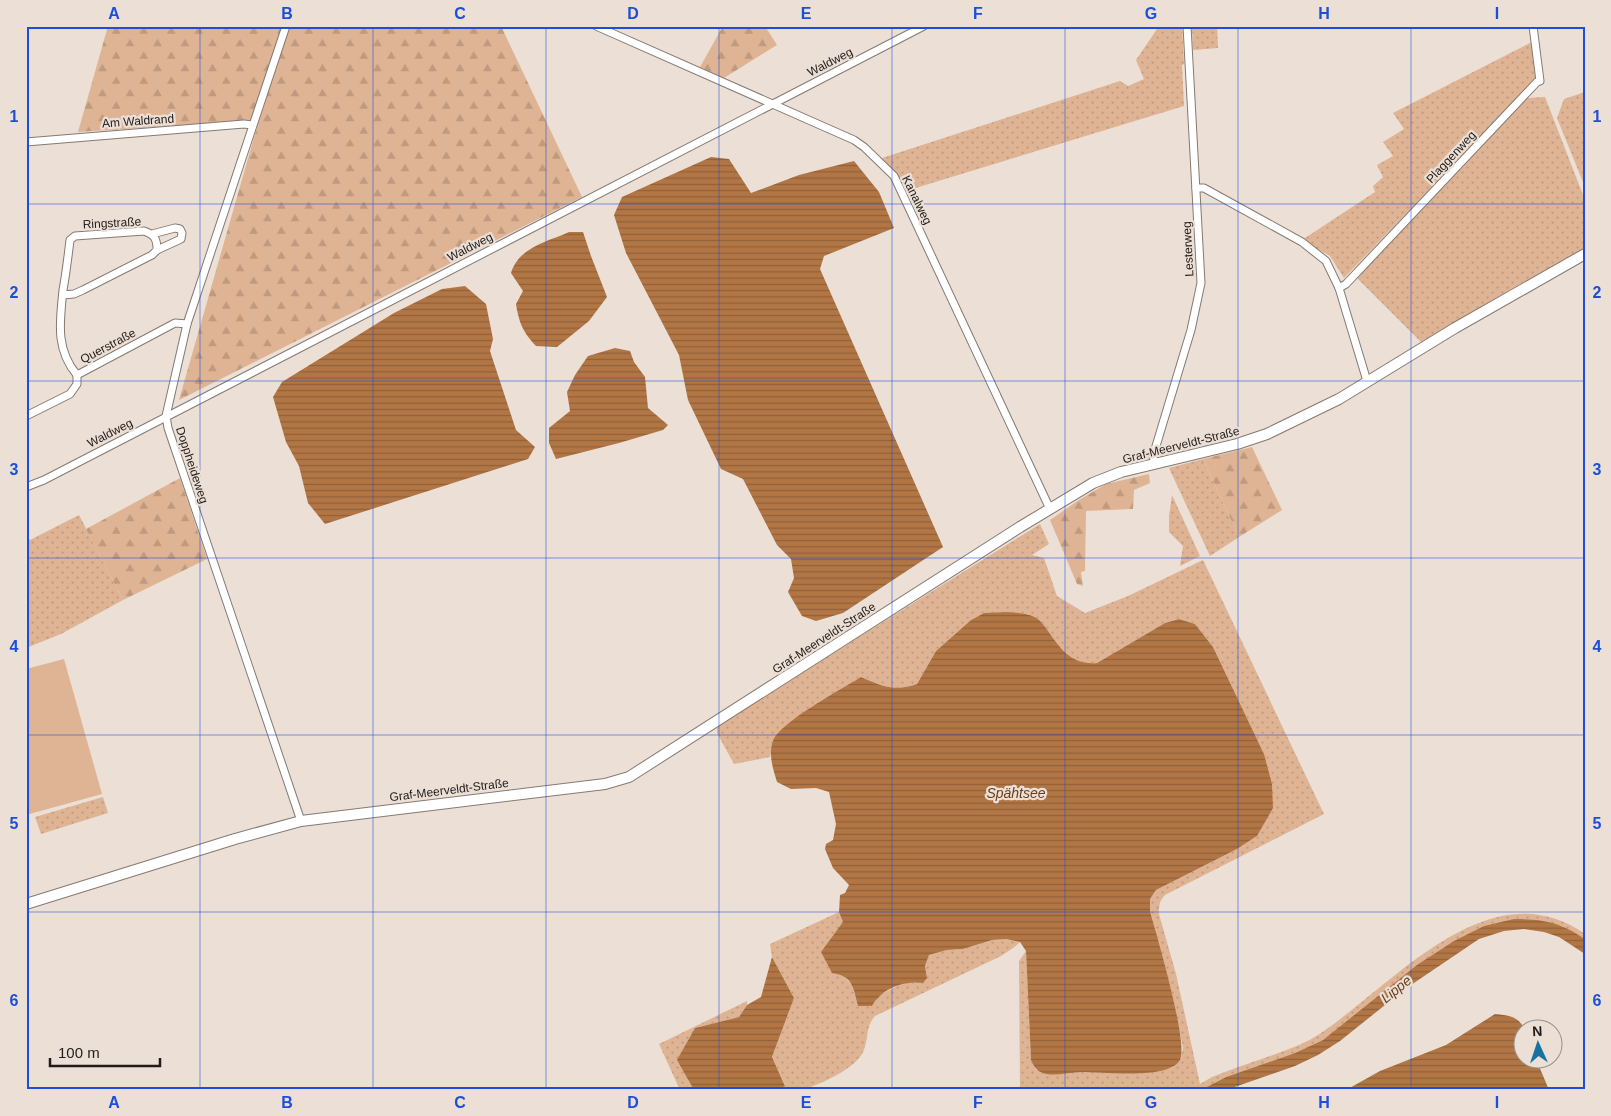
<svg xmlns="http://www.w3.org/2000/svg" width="1611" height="1116" viewBox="0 0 1611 1116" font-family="Arial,sans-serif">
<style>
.grass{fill:url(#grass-dots)}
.forest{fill:url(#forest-firs)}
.garden{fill:#dfb494}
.water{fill:url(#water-rules)}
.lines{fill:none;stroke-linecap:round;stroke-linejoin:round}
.street-casing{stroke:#857a72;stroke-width:9}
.secondary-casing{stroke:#857a72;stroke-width:12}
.street{stroke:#fff;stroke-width:7}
.secondary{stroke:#fff;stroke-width:10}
.grid{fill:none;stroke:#1d4ed8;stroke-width:1;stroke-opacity:0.55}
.labels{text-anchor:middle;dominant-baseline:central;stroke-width:4.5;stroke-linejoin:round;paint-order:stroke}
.street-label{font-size:12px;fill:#211c19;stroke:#ebdfd6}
.water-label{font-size:14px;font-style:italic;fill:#693e1a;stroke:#ebdfd6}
.neatline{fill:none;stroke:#1d4ed8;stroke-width:2}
.grid-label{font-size:16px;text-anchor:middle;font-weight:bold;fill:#1d4ed8}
</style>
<defs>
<pattern id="grass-dots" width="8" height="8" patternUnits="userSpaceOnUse" patternTransform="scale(1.25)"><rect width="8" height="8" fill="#dfb494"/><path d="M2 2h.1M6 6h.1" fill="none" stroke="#bf9a7f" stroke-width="1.8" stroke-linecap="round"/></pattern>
<pattern id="forest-firs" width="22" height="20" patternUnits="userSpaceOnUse" patternTransform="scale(1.25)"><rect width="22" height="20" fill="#dfb494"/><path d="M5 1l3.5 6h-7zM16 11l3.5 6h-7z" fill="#bf9a7f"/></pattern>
<pattern id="water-rules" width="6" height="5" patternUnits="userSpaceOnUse" patternTransform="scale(1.25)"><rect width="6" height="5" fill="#b27645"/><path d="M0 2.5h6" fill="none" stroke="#906039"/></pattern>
</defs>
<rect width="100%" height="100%" fill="#ebdfd6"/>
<g class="grass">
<path d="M1159,26H1182L1184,64L1182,65L1184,106L909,190L882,158L1120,81L1128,86L1144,79L1136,60Z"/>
<path d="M1192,26H1217L1218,48L1193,50Z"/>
<path d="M1532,42L1537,78L1344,278L1330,256L1302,240L1375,192L1373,186L1383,177L1377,165L1393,156L1383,142L1404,129L1393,113Z"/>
<path d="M1585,92V187L1557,118L1564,99Z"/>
<path d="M1545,97L1585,200V248L1511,289L1421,342L1356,277L1527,98Z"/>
<path d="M1203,459L1239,537L1210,556L1169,468Z"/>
<path d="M1172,495L1200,556L1180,566L1183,546L1169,532V516Z"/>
<path d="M79,515L123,600L61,634L26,648V534L30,540Z"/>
<path d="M1040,524L1049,544L1032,555L1044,558L1057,596L1085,613L1128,596L1203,560L1324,814L1165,895C1159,901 1159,906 1159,914L1176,974L1200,1084L1212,1077C1232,1069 1253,1062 1273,1055C1289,1049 1307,1043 1321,1033C1394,984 1490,867 1585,934V941L1562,926H1484L1323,1040L1295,1053L1226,1077L1201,1090H1020L1019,961L1026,951L1031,1059L1036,1070L1118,1073L1160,1071L1173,1067L1181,1059L1183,1048L1172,994L1150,910V899L1156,890L1237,849L1257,836L1264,754L1213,647L1195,624L1179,619L1165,623L1097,663L1087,664L1074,660L1058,646L1040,620L1027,614L984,613L971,620L936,651L917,684C894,692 882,686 861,677L774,739L770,757L734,764L717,733V729L721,723Z"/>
<path d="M103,797L108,813L41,834L35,817Z"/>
<path d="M839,912L843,922V975L852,985L858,1006L899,985L927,978L925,966L929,955L947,950L963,949L992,940L1006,939L1020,942C1014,948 1008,951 1001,956L875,1016C865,1027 869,1040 863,1052C855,1069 821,1084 804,1089C796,1092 785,1090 777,1090L785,1085L772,1057L794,998L772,957L770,944Z"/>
<path d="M747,1001V1005L739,1017L695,1028L678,1060L694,1090H680L659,1044Z"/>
</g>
<g class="forest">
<path d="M108,26H501L582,197L179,400L259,120L78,132Z"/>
<path d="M723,26H765L777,45L724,78L700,67Z"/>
<path d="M1252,447L1282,510L1239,537L1203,459Z"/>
<path d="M1149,474L1150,483L1134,490L1133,509L1086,511L1085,571L1081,572L1083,586L1077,584L1050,520L1079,500L1106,484Z"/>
<path d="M180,478L207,559L123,600L86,529Z"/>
</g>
<path class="garden" d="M64,659L102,794L26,815V669Z"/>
<g class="water">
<path d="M711,157L729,159L751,193L799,175L854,161L879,192L894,228L824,256L820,269L943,547L843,613L816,621L802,616L788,592L794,578L791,559L777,545L743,479L721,469L688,400L679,355L626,253L614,215L622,197Z"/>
<path d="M569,232H583L591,256L607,297L589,321L557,347L536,346C523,332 519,323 516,304L523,291L511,273C519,247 547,242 569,232Z"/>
<path d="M465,286L486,304L493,339L490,351L516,430L535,447L528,459L325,524L308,503L299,466L286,442L273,397L282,382L394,313L442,289Z"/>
<path d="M615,348L630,351L634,362L645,377L648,408L668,425L663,430L619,443L556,459L549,443V428L570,411L567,392L575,375L588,356Z"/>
<path d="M1008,612C1019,613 1029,613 1038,619C1042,622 1045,627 1048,631C1061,650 1072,665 1097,663L1165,623L1179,619L1195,624L1213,647L1264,754L1272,784L1273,808L1257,836L1237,849L1156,890L1150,899V911C1156,933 1189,1044 1180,1060C1169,1080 1102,1072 1081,1072C1069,1072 1054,1077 1043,1073C1036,1071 1034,1066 1031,1060L1026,951L1020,942L1006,939L992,940L963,949L947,950L929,955L925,966L927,978L923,983C904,980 881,989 872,1006H858C853,987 853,976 832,973L821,952L843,922L839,912L840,895L845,893L849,885L833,868L825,849L826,844L833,840L836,824L829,792L816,788L791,789L777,782C773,768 768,755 773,741C780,722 842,689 861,677C882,686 894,692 917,684L936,651L971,620L984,613Z"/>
<path d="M1514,919C1543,919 1560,922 1585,939V954L1559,937L1544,932L1524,929L1504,931L1479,939L1405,989L1340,1041L1318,1055L1295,1066L1226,1090H1201L1226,1077L1295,1053L1323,1040L1417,965L1454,941L1484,926Z"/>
<path d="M772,957L794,998L772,1057L785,1086L777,1090H694L677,1060L695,1028L739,1017L747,1005L761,997Z"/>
<path d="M1495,1014C1507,1015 1518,1016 1524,1028V1058L1536,1059L1549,1090H1346L1380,1071L1446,1045Z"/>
</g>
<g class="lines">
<defs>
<g id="street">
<path d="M286,26L187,324L166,416L168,428L301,821"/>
<path d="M596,26L854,140L864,147L894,176L1050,509"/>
<path d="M26,142L244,124L252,125"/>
<path d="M1196,188H1204L1302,242L1326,261L1339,288L1367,381"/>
<path d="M152,234L175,228L180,229L182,233L181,239L157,250"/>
<path d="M1339,288L1346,284L1537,82L1540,81L1533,26"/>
<path d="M63,295L74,294L83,290L152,255L157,250C157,239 155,235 144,231L75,236L70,240C68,257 66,274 63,290C60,321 55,349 77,375"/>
<path d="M26,416L70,394L77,384V375L175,323L187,324"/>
<path d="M1155,464L1153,456L1191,330L1201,283L1187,26"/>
<path d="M26,487L44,480L924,26"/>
</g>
<path id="secondary" d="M26,904L235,839L301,821L605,784L629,777L1020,527L1093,483L1121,472L1237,444L1267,434L1339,399L1455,328L1585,254"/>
</defs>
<use href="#street" class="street-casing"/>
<use href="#secondary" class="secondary-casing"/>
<use href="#street" class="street"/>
<use href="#secondary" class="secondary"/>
</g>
<path class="grid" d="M200,26V1090M373,26V1090M546,26V1090M719,26V1090M892,26V1090M1065,26V1090M1238,26V1090M1411,26V1090M26,204H1585M26,381H1585M26,558H1585M26,735H1585M26,912H1585"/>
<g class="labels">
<g class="street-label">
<text transform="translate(830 62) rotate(-27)">Waldweg</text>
<text transform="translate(138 121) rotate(-4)">Am Waldrand</text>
<text transform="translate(1451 157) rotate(-47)">Plaggenweg</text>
<text transform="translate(917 200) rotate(64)">Kanalweg</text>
<text transform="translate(112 223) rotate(-3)">Ringstraße</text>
<text transform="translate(470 247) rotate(-27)">Waldweg</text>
<text transform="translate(1188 249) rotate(-93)">Lesterweg</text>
<text transform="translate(108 346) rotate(-28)">Querstraße</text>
<text transform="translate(110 433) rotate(-27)">Waldweg</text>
<text transform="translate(1181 445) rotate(-14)">Graf-Meerveldt-Straße</text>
<text transform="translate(192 465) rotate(72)">Doppheideweg</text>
<text transform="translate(824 638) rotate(-33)">Graf-Meerveldt-Straße</text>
<text transform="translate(449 790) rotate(-7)">Graf-Meerveldt-Straße</text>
</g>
<g class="water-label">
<text x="1016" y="793">Spähtsee</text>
<text transform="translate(1396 989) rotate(-39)">Lippe</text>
</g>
</g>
<rect width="1611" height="1116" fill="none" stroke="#ebdfd6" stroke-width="55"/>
<g transform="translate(1538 1044) rotate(357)"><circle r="24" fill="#ebdfd6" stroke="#9a918a"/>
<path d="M0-4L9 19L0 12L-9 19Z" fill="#1872a1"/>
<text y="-8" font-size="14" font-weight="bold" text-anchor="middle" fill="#211c19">N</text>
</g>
<path d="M50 1058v8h110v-8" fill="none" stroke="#211c19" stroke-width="2.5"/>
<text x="58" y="1058" font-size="15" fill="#211c19" stroke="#ebdfd6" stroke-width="4" paint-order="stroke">100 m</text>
<rect x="28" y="28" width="1556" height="1060" class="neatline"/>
<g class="grid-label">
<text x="114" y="19">A</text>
<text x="287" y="19">B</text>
<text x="460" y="19">C</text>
<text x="633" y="19">D</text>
<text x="806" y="19">E</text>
<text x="978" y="19">F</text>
<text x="1151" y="19">G</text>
<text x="1324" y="19">H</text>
<text x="1497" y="19">I</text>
<text x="14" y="122">1</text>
<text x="1597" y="122">1</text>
<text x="14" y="298">2</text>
<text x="1597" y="298">2</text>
<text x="14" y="475">3</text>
<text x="1597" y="475">3</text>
<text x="14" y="652">4</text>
<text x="1597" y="652">4</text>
<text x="14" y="829">5</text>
<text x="1597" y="829">5</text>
<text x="14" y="1006">6</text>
<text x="1597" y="1006">6</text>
<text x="114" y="1108">A</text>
<text x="287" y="1108">B</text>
<text x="460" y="1108">C</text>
<text x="633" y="1108">D</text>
<text x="806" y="1108">E</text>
<text x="978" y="1108">F</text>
<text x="1151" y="1108">G</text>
<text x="1324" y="1108">H</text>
<text x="1497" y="1108">I</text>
</g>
</svg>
